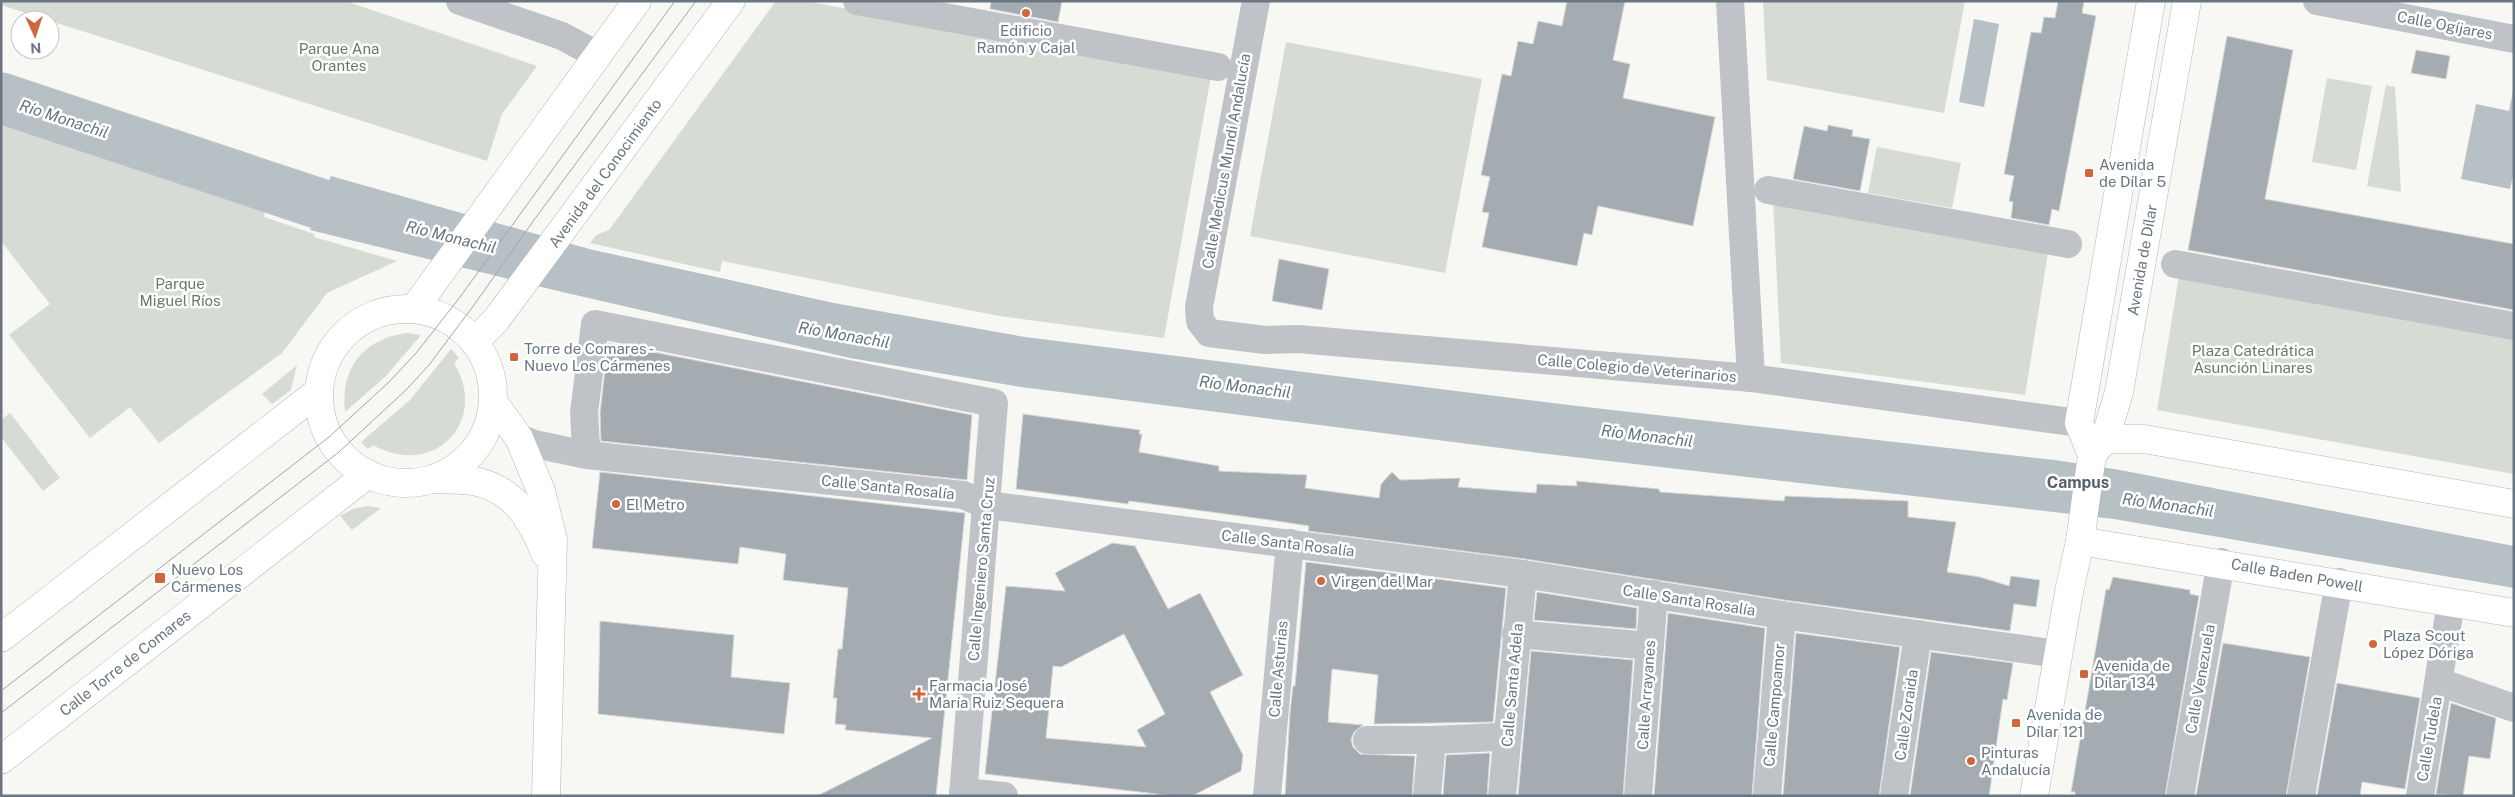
<svg xmlns="http://www.w3.org/2000/svg" width="2515" height="797" viewBox="0 0 2515 797" font-family="'Public Sans',sans-serif">
<style>
.green{fill:#d6dbd4}
.water{fill:#b7c0c5}
.lines{fill:none;stroke-linecap:round;stroke-linejoin:round}
.river{stroke:#b7c0c5;stroke-width:51}
.building{fill:#a4abb1;stroke:#d8d9d7;fill-rule:evenodd}
.major-casing{stroke:#b3b6ba;stroke-width:29}
.minor{stroke:#bfc2c6;stroke-width:28}
.major{stroke:#fff;stroke-width:28}
.tram{stroke:#a1a6ab;stroke-width:1}
.poi-dot{fill:#ce673d;stroke:#fff;stroke-width:2}
.labels{text-anchor:middle;dominant-baseline:central;stroke-width:5;stroke-linejoin:round;paint-order:stroke}
.street-label{font-size:15px;fill:#6a7682;stroke:#fff}
.poi-label{font-size:15px;fill:#6a7682;stroke:#fff;text-anchor:start}
.park-label{font-size:15px;fill:#6a7a68;stroke:#fff}
.water-label{font-size:16px;font-style:italic;fill:#65767e;stroke:#fff}
.neighbourhood-label{font-size:16px;font-weight:bold;fill:#575f68;stroke:#fff}
</style>
<rect width="100%" height="100%" fill="#f7f7f4"/>
<g class="green">
<path d="M1,1H345L537,66L502,114L487,161L1,5Z"/>
<path d="M776,1H805L1211,76L1164,338L999,316L722,261L720,272L590,243L596,235L609,230Z"/>
<path d="M1763,1H1965L1944,113L1767,80Z"/>
<path d="M1286,42L1482,79L1445,273L1250,236Z"/>
<path d="M2327,78L2372,86L2356,170L2312,162Z"/>
<path d="M2386,85L2395,87L2401,192L2367,186Z"/>
<path d="M1,113L266,204L264,217L314,234V237L397,261L327,293L282,353L159,443L130,407L90,438L9,335L50,304L1,241Z"/>
<path d="M1877,147L1961,163L1952,208L1868,193Z"/>
<path d="M1773,200L2048,253L2025,395L1781,363Z"/>
<path d="M2179,276L2514,339V474L2157,410Z"/>
<path d="M407,333L421,335L386,376L345,412C340,368 363,339 407,333Z"/>
<path d="M451,349L459,358L454,363C490,422 433,479 373,445L368,449L361,442L410,400Z"/>
<path d="M297,365L291,390L272,404L262,394Z"/>
<path d="M10,413L60,478L43,491L1,437V420Z"/>
<path d="M368,506L381,508L352,530L340,516L353,509Z"/>
</g>
<g class="water">
<path d="M1974,19L1999,24L1984,107L1959,102Z"/>
<path d="M2514,86V171L2510,189L2461,179L2476,104L2509,111Z"/>
<path d="M331,176L589,249L834,303L1025,337L1577,406L2055,460L2120,470L2514,546V588L2114,519L1539,453L1021,387L850,358L558,291L310,230Z"/>
</g>
<g class="lines">
<path class="river" d="M1,98L320,204L389,221"/>
</g>
<g class="building">
<path d="M991,1H1062L1058,22L990,9Z"/>
<path d="M1567,1H1625L1613,60L1630,64L1623,98L1715,117L1693,226L1598,206L1592,235L1584,233L1577,266L1482,247L1489,213L1482,212L1490,177L1481,175L1502,74L1511,76L1518,41L1533,44L1538,21L1562,26Z"/>
<path d="M2058,1H2084L2082,13L2096,16L2059,211L2052,209L2049,225L2011,218L2013,202L2009,201L2014,176L2004,174L2031,32L2041,33L2044,17L2055,18Z"/>
<path d="M2227,36L2293,50L2265,199L2514,244V310L2188,250Z"/>
<path d="M2416,50L2450,56L2446,79L2411,73Z"/>
<path d="M1828,125L1853,130L1852,136L1870,139L1860,191L1793,179L1804,126L1827,131Z"/>
<path d="M1279,259L1329,269L1322,310L1272,301Z"/>
<path d="M608,343L972,415L967,480L601,441L600,413Z"/>
<path d="M1023,414L1140,430L1139,434H1142L1139,452L1219,466V471L1307,475L1305,488L1379,498L1381,484L1392,472L1400,480L1460,478L1458,487L1536,493L1537,484L1577,486L1576,481L1659,489L1660,492L1784,501L1785,496L1908,501V517L1956,522L1947,572L1980,577L2009,586L2011,576L2040,580L2036,607L2014,604L2010,631L1784,600L1525,559L1308,531L1309,526L1270,520L1129,501L1128,504L1016,489Z"/>
<path d="M600,472L965,513L936,796H817L932,738L845,730L846,725L835,724L837,698H833L838,649H842L848,588L783,580L786,554L740,547L738,564L592,548Z"/>
<path d="M1112,543L1135,546L1168,609L1200,593L1243,675L1210,692L1243,755L1241,771L1192,796H1174L985,774L1006,586L1065,591L1055,573ZM1124,634L1165,714L1137,730L1146,747L1046,738L1053,666L1061,667Z"/>
<path d="M1306,562L1506,588L1493,722L1374,724L1378,675L1332,669L1328,722L1363,725L1354,732L1351,740L1353,747L1360,754L1415,756L1412,796H1285L1290,713L1293,686H1295Z"/>
<path d="M2113,577L2190,590V594L2199,596L2165,796H2075V792H2071L2106,589L2109,590Z"/>
<path d="M1537,592L1637,608L1636,629L1534,620Z"/>
<path d="M1668,613L1765,628L1752,796H1654Z"/>
<path d="M600,621L734,635L731,677L790,683L784,734L598,714Z"/>
<path d="M1796,633L1900,647L1879,796H1783Z"/>
<path d="M2223,643L2310,657L2286,796H2196Z"/>
<path d="M1531,651L1633,660L1623,796H1518Z"/>
<path d="M1931,652L2013,663L2007,700L2003,699L1989,796H1910Z"/>
<path d="M2337,683L2420,698L2405,789L2362,782L2360,796H2317Z"/>
<path d="M2451,703L2496,718L2490,759L2469,756L2463,796L2436,794Z"/>
<path d="M1490,753L1487,796H1443L1446,755Z"/>
</g>
<g class="lines">
<defs>
<g id="major">
<path d="M414,309L637,1"/>
<circle cx="406" cy="396" r="87"/>
<path d="M475,341L496,320L731,1"/>
<path d="M494,403L519,438L541,491L553,540L546,796"/>
<path d="M2105,439H2144L2514,504"/>
<path d="M2092,455L2105,439L2119,392L2187,1"/>
<path d="M435,479C449,480 465,479 478,482C515,491 532,520 545,553"/>
<path d="M2080,541L2514,613"/>
<path d="M1,638L319,391"/>
<path d="M1,760L368,474"/>
<path d="M2034,796L2069,592L2080,541L2092,455L2079,423L2151,1"/>
</g>
</defs>
<use href="#major" class="major-casing"/>
<g class="minor">
<path d="M460,1L562,36L597,55"/>
<path d="M857,1L1218,67"/>
<path d="M1256,1L1199,307L1200,321L1209,333L1265,340L1298,339L1751,378L2079,423"/>
<path d="M1730,1L1751,378"/>
<path d="M2317,1L2514,39"/>
<path d="M1768,190L2068,244"/>
<path d="M2175,264L2514,326"/>
<path d="M519,438L534,444L587,455L963,495L987,505L1523,574L1782,615L2058,654"/>
<path d="M586,446L584,413L595,324L994,403L963,796"/>
<path d="M1516,634L1650,646"/>
<path d="M2439,682L2514,708"/>
<path d="M1367,740H1432"/>
<path d="M963,792L1004,796"/>
<path d="M1267,796L1290,543"/>
<path d="M1427,796L1432,740L1498,737"/>
<path d="M1502,796L1523,574"/>
<path d="M1638,796L1654,594"/>
<path d="M1767,796L1782,615"/>
<path d="M1894,796L1918,634"/>
<path d="M2180,796L2221,562"/>
<path d="M2301,796L2339,582"/>
<path d="M2420,796L2451,602"/>
</g>
<use href="#major" class="major"/>
<g class="tram">
<path d="M1,691L329,437L389,382L417,352L460,297L675,1"/>
<path d="M1,713L339,452L407,389L429,365L474,305L534,220L696,1"/>
</g>
</g>
<g class="poi-dot">
<circle cx="1026" cy="13" r="5"/>
<rect x="2084" y="168" width="10" height="10" rx="2.5"/>
<rect x="509" y="352" width="10" height="10" rx="2.5"/>
<circle cx="616" cy="504" r="5"/>
<rect x="154" y="572" width="12" height="12" rx="2.5"/>
<circle cx="1321" cy="581" r="5"/>
<circle cx="2373" cy="644" r="5"/>
<rect x="2079" y="669" width="10" height="10" rx="2.5"/>
<path d="M916.5 686.5h5v5h5v5h-5v5h-5v-5h-5v-5h5z"/>
<rect x="2011" y="718" width="10" height="10" rx="2.5"/>
<circle cx="1971" cy="761" r="5"/>
</g>
<g class="labels">
<g class="street-label">
<text transform="translate(2445 25) rotate(11)">Calle Ogíjares</text>
<text transform="translate(1226 161) rotate(-80)">Calle Medicus Mundi Andalucía</text>
<text transform="translate(605 173) rotate(-54)">Avenida del Conocimiento</text>
<text transform="translate(2142 260) rotate(-80)">Avenida de Dílar</text>
<text transform="translate(1637 368) rotate(5)">Calle Colegio de Veterinarios</text>
<text transform="translate(888 487) rotate(6)">Calle Santa Rosalía</text>
<text transform="translate(1288 543) rotate(7)">Calle Santa Rosalía</text>
<text transform="translate(981 569) rotate(-85)">Calle Ingeniero Santa Cruz</text>
<text transform="translate(2297 575) rotate(10)">Calle Baden Powell</text>
<text transform="translate(1689 600) rotate(9)">Calle Santa Rosalía</text>
<text transform="translate(125 663) rotate(-38)">Calle Torre de Comares</text>
<text transform="translate(1278 669) rotate(-85)">Calle Asturias</text>
<text transform="translate(2200 679) rotate(-80)">Calle Venezuela</text>
<text transform="translate(1512 685) rotate(-85)">Calle Santa Adela</text>
<text transform="translate(1646 695) rotate(-86)">Calle Arrayanes</text>
<text transform="translate(1774 705) rotate(-85)">Calle Campoamor</text>
<text transform="translate(1906 715) rotate(-82)">Calle Zoraida</text>
<text transform="translate(2429 739) rotate(-80)">Calle Tudela</text>
</g>
<g class="poi-label">
<text x="1026" y="30" text-anchor="middle">Edificio<tspan x="1026" dy="17">Ramón y Cajal</tspan></text>
<text x="2099" y="164">Avenida<tspan x="2099" dy="17">de Dílar 5</tspan></text>
<text x="524" y="348">Torre de Comares -<tspan x="524" dy="17">Nuevo Los Cármenes</tspan></text>
<text x="626" y="504">El Metro</text>
<text x="171" y="569">Nuevo Los<tspan x="171" dy="17">Cármenes</tspan></text>
<text x="1331" y="581">Virgen del Mar</text>
<text x="2383" y="635">Plaza Scout<tspan x="2383" dy="17">López Dóriga</tspan></text>
<text x="2094" y="665">Avenida de<tspan x="2094" dy="17">Dílar 134</tspan></text>
<text x="929" y="685">Farmacia José<tspan x="929" dy="17">María Ruiz Sequera</tspan></text>
<text x="2026" y="714">Avenida de<tspan x="2026" dy="17">Dílar 121</tspan></text>
<text x="1981" y="752">Pinturas<tspan x="1981" dy="17">Andalucía</tspan></text>
</g>
<g class="park-label">
<text x="339" y="48">Parque Ana<tspan x="339" dy="17">Orantes</tspan></text>
<text x="180" y="283">Parque<tspan x="180" dy="17">Miguel Ríos</tspan></text>
<text x="2253" y="350">Plaza Catedrática<tspan x="2253" dy="17">Asunción Linares</tspan></text>
</g>
<g class="water-label">
<text transform="translate(64 119) rotate(18)">Río Monachil</text>
<text transform="translate(451 237) rotate(14)">Río Monachil</text>
<text transform="translate(844 335) rotate(10)">Río Monachil</text>
<text transform="translate(1245 387) rotate(7)">Río Monachil</text>
<text transform="translate(1647 436) rotate(7)">Río Monachil</text>
<text transform="translate(2168 505) rotate(8)">Río Monachil</text>
</g>
<g class="neighbourhood-label">
<text x="2078" y="482">Campus</text>
</g>
</g>
<rect width="2515" height="797" fill="none" stroke="#6a7682" stroke-width="5"/>
<g transform="translate(35 35) rotate(177)"><circle r="24" fill="#ffffff" stroke="#c3c8cd"/>
<path d="M0-4L9 19L0 12L-9 19Z" fill="#ce673d"/>
<text y="-8" font-size="14" font-weight="bold" text-anchor="middle" fill="#6a7682">N</text>
</g>
</svg>
